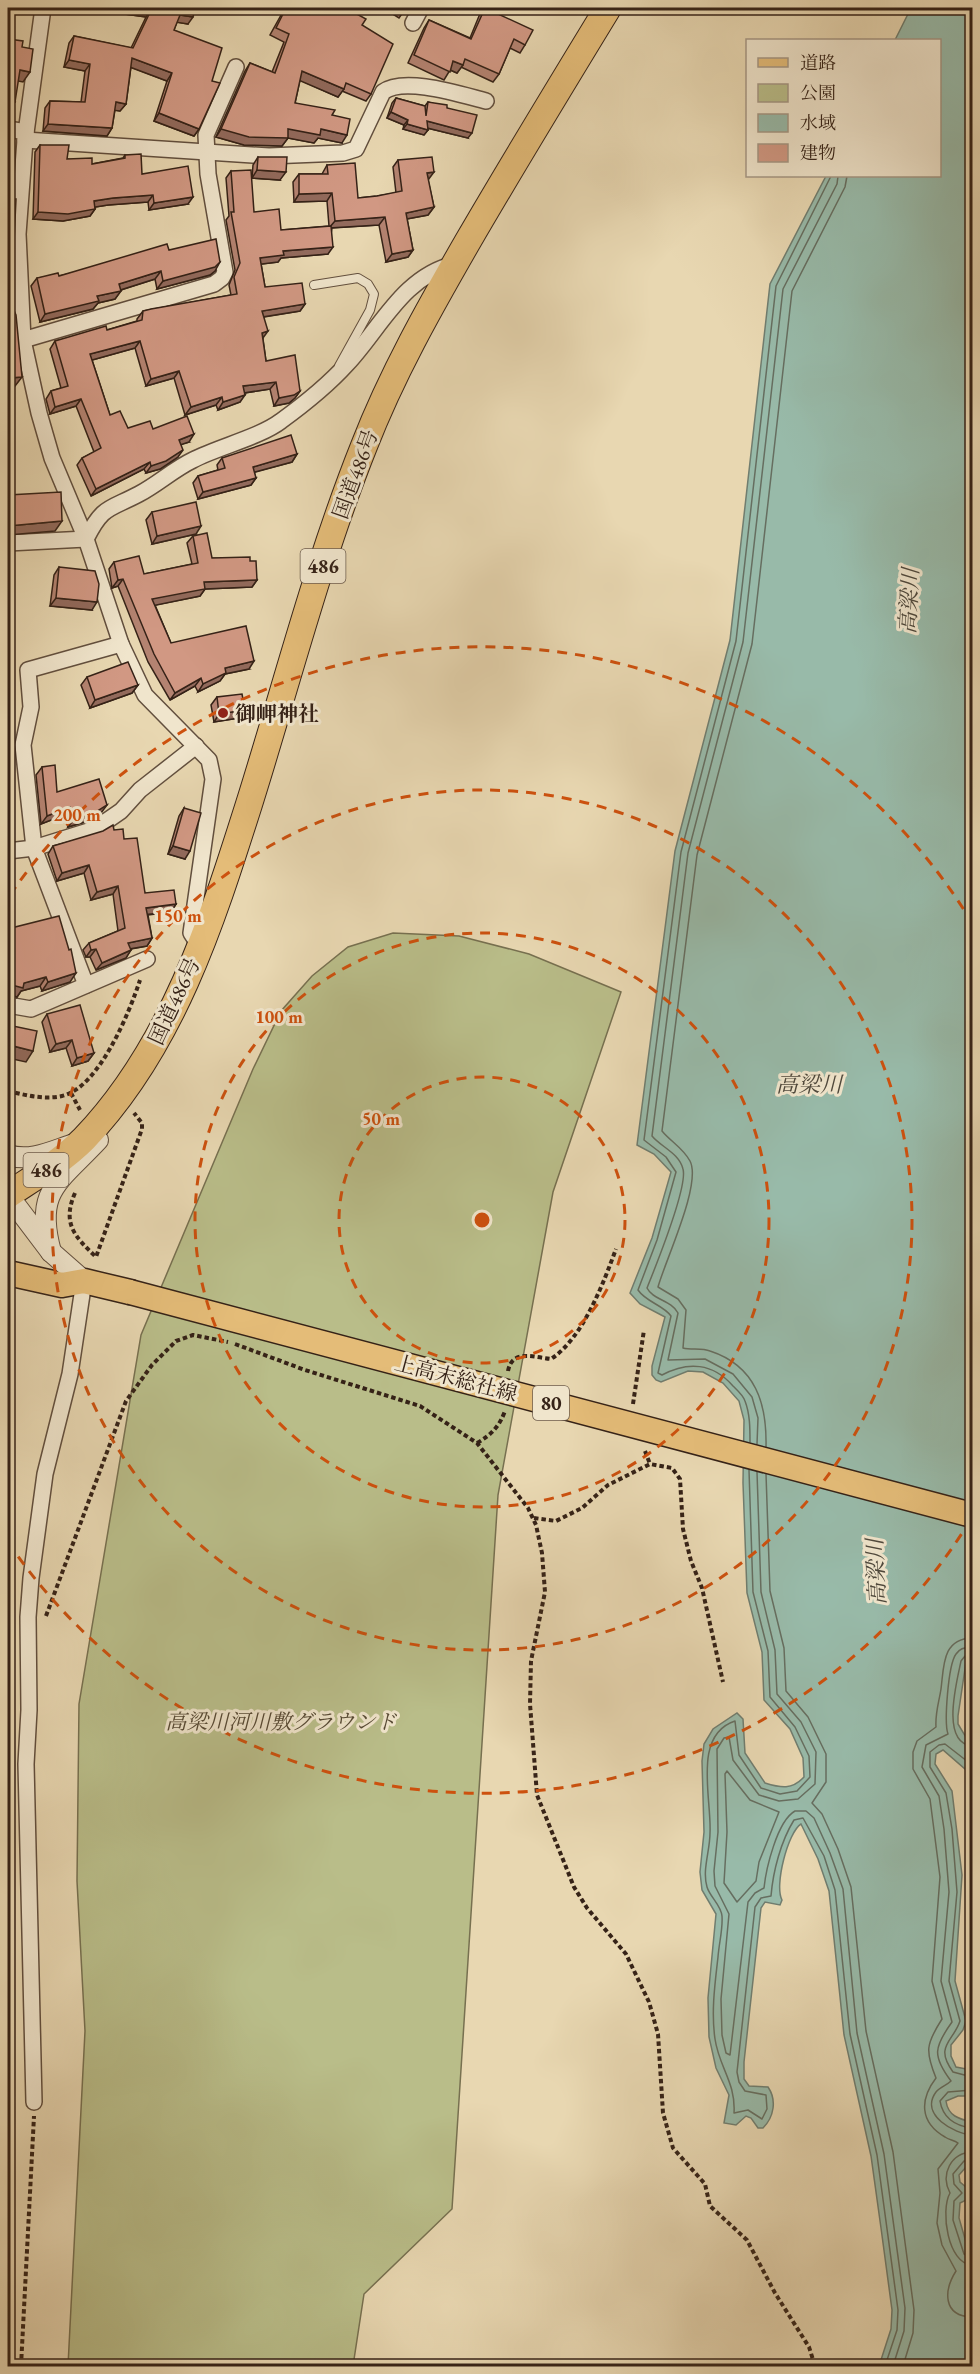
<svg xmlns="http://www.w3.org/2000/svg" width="980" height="2374" viewBox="0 0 980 2374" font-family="'EB Garamond','Noto Serif JP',serif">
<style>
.green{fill:#b9bd89;stroke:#777050;stroke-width:1.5}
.water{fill:#98baa9;stroke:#707d6f;stroke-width:1.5}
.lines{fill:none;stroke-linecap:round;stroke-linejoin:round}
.shore{stroke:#666e60;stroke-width:1.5}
.service-casing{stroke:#624f3e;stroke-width:10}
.minor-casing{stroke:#624f3e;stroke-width:18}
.tertiary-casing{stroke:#624f3e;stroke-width:22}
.primary-casing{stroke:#352217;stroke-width:27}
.trunk-casing{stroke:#352217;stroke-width:28}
.path{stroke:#352217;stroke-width:4;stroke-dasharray:4.5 3;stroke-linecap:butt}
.service{stroke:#f0e5cc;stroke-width:8}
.minor{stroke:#f0e5cc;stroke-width:15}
.tertiary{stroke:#f0e5cc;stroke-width:20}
.primary{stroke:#e4bc78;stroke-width:24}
.trunk{stroke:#e4bc78;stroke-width:26}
.primary-bridge-casing{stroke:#352217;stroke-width:27;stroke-linecap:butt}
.primary-bridge{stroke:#e4bc78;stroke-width:24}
.wall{fill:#b48371;stroke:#352217;stroke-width:1.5}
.shaded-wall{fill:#926a5c;stroke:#352217;stroke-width:1.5}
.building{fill:#d19883;stroke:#352217;stroke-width:1.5}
.ring{fill:none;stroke:#cd510e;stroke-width:3;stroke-dasharray:10 8}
.poi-dot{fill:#8f2418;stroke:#f0e5cc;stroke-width:2}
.labels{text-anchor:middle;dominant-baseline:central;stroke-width:6;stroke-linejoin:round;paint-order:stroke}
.shield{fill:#f0e5cc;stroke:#6d5c4d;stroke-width:1.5}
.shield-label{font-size:20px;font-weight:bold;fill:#352217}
.street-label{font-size:21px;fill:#352217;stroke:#f0e5cc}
.poi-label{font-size:21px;font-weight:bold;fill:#352217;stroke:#f0e5cc;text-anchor:start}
.park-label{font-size:21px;font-style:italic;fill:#564934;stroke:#f0e5cc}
.water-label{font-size:22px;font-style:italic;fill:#4e483c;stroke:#f0e5cc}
.centre{fill:#cd510e;stroke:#f0e5cc;stroke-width:3}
.ring-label{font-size:18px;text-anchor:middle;font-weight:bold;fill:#cd510e;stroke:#f0e5cc;stroke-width:6;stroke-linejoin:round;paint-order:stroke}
</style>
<rect width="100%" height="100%" fill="#e8d7b1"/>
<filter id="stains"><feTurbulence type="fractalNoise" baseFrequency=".00333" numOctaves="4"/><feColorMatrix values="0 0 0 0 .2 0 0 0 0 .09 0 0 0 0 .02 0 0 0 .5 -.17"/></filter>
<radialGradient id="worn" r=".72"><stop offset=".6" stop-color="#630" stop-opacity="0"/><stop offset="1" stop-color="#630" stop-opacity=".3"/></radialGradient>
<path class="green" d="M393,933L459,936L529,954L621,992L553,1192L498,1495L452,2209L364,2294L353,2366H68L85,2031L77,1881L79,1704L141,1335L253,1069L281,1011L312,976L348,947Z"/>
<path class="water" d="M911,8H972V1660L966,1662L958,1716V1724L967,1739L972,1741V1775L943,1750L936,1754L935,1764L952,1791L962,1875L955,1981L966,2021L963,2030L951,2045V2056L956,2067L972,2070V2096H958L946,2101C948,2116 959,2119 972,2122V2166H967L959,2175L960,2182L972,2192V2202L966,2200L960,2203L959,2218L972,2263L969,2292L972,2351L965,2366H879L891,2329L892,2310L881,2228L871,2156L844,2035L829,1891L818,1859L801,1824C788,1832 774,1886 782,1900L780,1905L765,1902L761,1908L744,2062V2079L749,2086L768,2087C777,2100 774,2117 763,2128H758L751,2118L746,2116L736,2125L724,2123L729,2095L716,2068L709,2037L708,1998L716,1914L702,1890L700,1872L704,1832L702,1761L704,1744L713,1729L737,1713L743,1719L745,1753L765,1783C781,1788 792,1790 804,1777L803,1758L790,1729L764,1700L762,1652L747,1593L743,1483L744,1420L739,1401L723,1383L703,1372L688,1371L661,1382L656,1380L652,1375V1366L665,1317L640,1304L630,1293L652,1238L671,1172L654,1154L637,1145L675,851L730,640L770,284L826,176H940V40H895Z"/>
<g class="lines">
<g class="shore">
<path d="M750,1442C750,1428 750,1414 745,1401C743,1395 737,1390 733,1386C713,1363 688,1361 662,1375L658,1373L671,1316C663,1305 646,1302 638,1290L657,1240L676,1172L666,1157L644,1140L681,852L736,641L776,286L831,176"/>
<path d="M757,1444L758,1418L752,1397L733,1374L705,1359L668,1360L678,1313C671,1300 653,1300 647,1288C655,1268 688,1187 683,1169C679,1153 661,1147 652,1136L688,853L743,642L783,289L837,184L838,176"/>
<path d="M766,1447C767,1404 756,1366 710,1351C702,1348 691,1350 683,1348L686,1310L678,1299L658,1287C665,1261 702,1184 690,1161C683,1148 670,1141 662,1131L697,855L752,644L792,291L845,187L847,176"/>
<path d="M749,1470L753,1592L768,1651L770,1697L795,1727L809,1756L810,1777L797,1791L780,1794L761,1788L739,1755L735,1721C692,1735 712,1799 710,1833C710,1851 702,1870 707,1887C710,1897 721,1905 722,1916C723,1929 719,1943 718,1957C715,1983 711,2012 715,2039C719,2067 736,2083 734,2113L748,2110L762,2119L767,2109L766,2095L745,2091L739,2082L737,2072L755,1907L761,1898L771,1896C773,1871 781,1841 794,1820L803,1818L824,1856L835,1890L850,2034L877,2155L898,2310L897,2330L885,2366"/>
<path d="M757,1472L761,1592L775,1650L777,1694L801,1722L816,1752L815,1784L798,1799L779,1801L759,1795L733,1760L729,1737L724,1738L717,1749L718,1832L714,1871L715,1886L729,1914L721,1999L722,2035L726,2053L730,2055L748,1902L755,1893L764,1888C766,1869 777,1821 795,1811H806L814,1818L830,1853L843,1889L857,2033L884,2154L905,2308L904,2331L893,2366"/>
<path d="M766,1474L770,1591L784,1648L786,1691L808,1717L826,1754V1782L812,1803L822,1814L838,1849L851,1887L866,2031L893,2152L914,2310L913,2333L903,2366"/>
<path d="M972,1638C942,1639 944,1666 941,1689C939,1702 935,1713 936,1727L917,1741L913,1752V1769L930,1799L940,1877L932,1981L942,2019C926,2044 925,2051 936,2078C920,2099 919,2122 945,2137C949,2140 954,2140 958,2143L938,2169L940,2193L937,2223L942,2245L956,2271C944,2290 942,2316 972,2317"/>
<path d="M972,1647C966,1647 959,1649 956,1654C948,1665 944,1723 948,1734L926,1745L922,1767L939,1796L944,1829L949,1892L941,1981L952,2022C934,2047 932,2056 951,2081C947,2085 940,2087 936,2092C919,2115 955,2134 972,2135"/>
<path d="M972,1655L965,1656L961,1661C957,1681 940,1743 972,1746"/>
<path d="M972,1765L945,1744L939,1745L930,1752V1767L946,1793L952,1829L957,1892L949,1981L960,2021C953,2042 934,2046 953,2072L972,2077"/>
<path d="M727,1771L750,1800L779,1812L759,1862L756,1881L737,1902L724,1883L727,1832L725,1774Z"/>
<path d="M972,2090L948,2092L940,2101C943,2119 956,2126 972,2128"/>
<path d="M972,2152C951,2153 940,2174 950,2193C940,2211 948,2264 972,2265"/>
<path d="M972,2160L964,2161L953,2174L954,2184L962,2193L954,2201L953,2220L964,2254L972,2258"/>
</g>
<defs>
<path id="service" d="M314,285L358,278L368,284L374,294L370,310L339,366"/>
<g id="minor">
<path d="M43,8L25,140L18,234L23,340L39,413L52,458L86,539L121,644L145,695L209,760L213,779L191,933L200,947"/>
<path d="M326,13L329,8"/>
<path d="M413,23L421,8"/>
<path d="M8,129L26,132"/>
<path d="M25,140L269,156L343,153L356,149L383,92C404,76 462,95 486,101"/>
<path d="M23,340L214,284L222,278L225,272L208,174L206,135L236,67"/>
<path d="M86,539C103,505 109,510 139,494C158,484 174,469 193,460C218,447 260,437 281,421C303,405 328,385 347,364C380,329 403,276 455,264"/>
<path d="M8,543L86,539"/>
<path d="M8,851L34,848L95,829L121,811L140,790L196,746"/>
<path d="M86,985L34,848L23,745L31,707L28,670L121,644"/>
<path d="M8,1005L31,1009L147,959"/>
<path d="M34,2102L26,1764L29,1710L28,1617L31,1578L45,1474L70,1374L84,1281"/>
</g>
<g id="tertiary">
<path d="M8,1155C30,1162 50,1152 71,1145"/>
<path d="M8,1195L51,1252L84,1281"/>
<path d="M51,1252C34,1190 59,1182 98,1140"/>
</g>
<path id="primary" d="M8,1273L62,1285L84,1281L130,1292"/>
<path id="trunk" d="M8,1195C33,1178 62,1161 84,1139C173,1046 212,921 250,801C287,683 318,561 364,446C392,374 430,307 468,241C514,162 561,85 608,8"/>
</defs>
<use href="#service" class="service-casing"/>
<use href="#minor" class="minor-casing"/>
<use href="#tertiary" class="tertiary-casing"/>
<use href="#primary" class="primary-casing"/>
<use href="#trunk" class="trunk-casing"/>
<g class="path">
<path d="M8,1091C25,1095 44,1100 62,1096C99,1088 130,1011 140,980"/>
<path d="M71,1093L80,1110"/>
<path d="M75,1193C62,1223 74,1236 96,1257L142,1129V1123L134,1113"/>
<path d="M235,1344L305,1370L420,1406L477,1443L528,1508L536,1525L542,1553L545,1592L531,1661L530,1704L537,1795L574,1887L587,1908L626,1954L649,2002L658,2034L663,2113L673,2148L705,2184L710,2206L747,2240L775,2293L809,2347L815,2366"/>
<path d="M508,1371C512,1349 534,1357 551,1359C583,1338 603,1284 616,1249"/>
<path d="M633,1404L644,1330"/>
<path d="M477,1443C491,1435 499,1427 505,1411"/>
<path d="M645,1451L650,1464"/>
<path d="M534,1518L556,1521L582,1508L608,1485L650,1464L672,1468L680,1479L683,1529L691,1561L702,1588L723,1682"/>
<path d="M46,1616L126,1401L152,1365L176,1341L193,1335L228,1342"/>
<path d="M8,1705L11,1690"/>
<path d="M21,2366L34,2116"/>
</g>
<use href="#service" class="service"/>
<use href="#minor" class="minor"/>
<use href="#tertiary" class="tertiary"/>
<use href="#primary" class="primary"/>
<use href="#trunk" class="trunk"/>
<defs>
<path id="primary-bridge" d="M130,1292L972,1515"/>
</defs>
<use href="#primary-bridge" class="primary-bridge-casing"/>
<use href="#primary-bridge" class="primary-bridge"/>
</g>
<g class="wall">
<path d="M81,8H190L188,24L177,22L174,30L212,81L199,129L194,136L154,121L167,81L131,67L126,104L120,111L115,110L112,128L107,136L43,131L45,108L50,101L81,102L85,71L64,67L69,43L74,36L131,48L146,17Z"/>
<path d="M285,8H323V10L327,14L362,25L371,94L366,101L342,91L338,97L300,80L295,103L332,115L342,143L318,138L314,143L288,138L282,146L244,145L216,137L245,71L250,63L272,72L284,42L270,35Z"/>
<path d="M383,8H406L399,18Z"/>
<path d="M485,8L525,45L520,53L510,48L499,74L493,82L461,67L457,73L450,70L444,80L408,63L424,28L429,20L470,38L479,16Z"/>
<path d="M396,98L425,106L428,102L447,108L468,138L427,128L428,130L424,135L403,129L404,125L387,118L392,103Z"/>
<path d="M40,145L67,159L92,164L123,158L125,155L142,174L188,204L149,210L148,202L108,205L95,207V209L90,216L63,221L33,219L35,152Z"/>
<path d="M258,157L280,180L252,178L253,165Z"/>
<path d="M398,160L428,180L434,207L428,215L407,219L413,250L408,257L386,262L379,225L332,228L328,254L281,258L278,262L261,264L265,287L305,304L300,311L264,317L263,339L266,361L300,391L295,398L289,403L274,406L270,389L245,393L240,402L218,410L216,405L185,415L174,378L146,386L135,348L92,360L110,415L128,428L153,429L189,442L181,444L178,457L160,469L146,473L144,469L91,496L77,465L82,458L94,452L76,406L50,414L46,399L51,391L61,388L50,349L55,341L107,330L137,321V319L143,311L231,295L229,285L235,270L226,220L229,216L226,178L231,171L254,212L281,230L329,226L327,201L294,202L293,182L299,174H322L327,165L358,198L377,196L396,193L393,167Z"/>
<path d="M169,250L215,271L210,275L157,289L155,279L121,290L115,299L98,303L93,309L40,322L31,286L37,278L59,276Z"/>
<path d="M297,454L292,462L254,472L256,478L251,485L198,499L193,483L198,476L218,470L217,465L222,458Z"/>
<path d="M152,512L196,534L152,544L146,520Z"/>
<path d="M193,536L212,558L250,561L257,580L252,587L205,589L200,596L155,605L171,643L249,669L225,674L220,681L198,692L195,686L170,700L148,662L118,586L112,588L109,569L114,562L144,574L192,564L187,543Z"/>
<path d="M59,567L92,610L50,606L54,575Z"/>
<path d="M87,677L138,685L132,693L90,708L81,685Z"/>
<path d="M217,697L239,718L214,722L211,705Z"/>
<path d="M42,767L57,792L101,813L91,820L68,827L64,815L41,824L36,775Z"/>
<path d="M184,808L185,859L168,854L179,816Z"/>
<path d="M114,830L124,839L145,893L176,904L171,912L148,915L152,938L147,946L131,949L126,958L96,970L90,957H86L83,950L89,943L118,931L113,894L91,900L84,873L57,881L48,854L53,846Z"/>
<path d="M11,928L70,982L42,991L40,986L21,991L17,997Z"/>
<path d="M47,1014L94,1053L88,1061L72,1066L66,1048L50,1052L42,1022Z"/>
</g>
<g class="shaded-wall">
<path d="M81,8H134L151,10L146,17Z"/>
<path d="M180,15L193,17L188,24L175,22Z"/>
<path d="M132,58L172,73L167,81L127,66Z"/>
<path d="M69,60L90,64L85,71L64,67Z"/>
<path d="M453,61L463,65L457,73L448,69Z"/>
<path d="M20,70L30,72L23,82L13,80Z"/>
<path d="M302,71L344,89L338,97L296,79Z"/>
<path d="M8,101L15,102L8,112Z"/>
<path d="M116,102L126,104L120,111L111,110Z"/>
<path d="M391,112L408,120L404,125L387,118Z"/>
<path d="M159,113L199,129L194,136L154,121Z"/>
<path d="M427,121L472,133L468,138L423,127Z"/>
<path d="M48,124L112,128L107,136L43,131Z"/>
<path d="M407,124L428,130L424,135L403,129Z"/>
<path d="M221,129H321L347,135L342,143L318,138L314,143L288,138L282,146L244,145L216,137Z"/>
<path d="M257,170L286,172L280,180L252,178Z"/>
<path d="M434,172L428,180L427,173Z"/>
<path d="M332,193L327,201L294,202L299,194Z"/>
<path d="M153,195L148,202L108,205L89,208L94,201L113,198Z"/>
<path d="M193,197L188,204L149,210L154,203Z"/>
<path d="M434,207L428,215L401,220L406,213Z"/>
<path d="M95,209L90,216L63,221L33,219L38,212Z"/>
<path d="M385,217L379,225L329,228L335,221Z"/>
<path d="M333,247L328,254L281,258L278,262L254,265L260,258L283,251Z"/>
<path d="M413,250L408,257L386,262L392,254Z"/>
<path d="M220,262L215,271L210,275L157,289L163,281Z"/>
<path d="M161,271L155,279L114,292L119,284Z"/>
<path d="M121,291L115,299L98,303L93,309L40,322L45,314L97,296Z"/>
<path d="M305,304L300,311L256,318L262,311Z"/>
<path d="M268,331L263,338L262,333Z"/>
<path d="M140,341L135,348L85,362L90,354Z"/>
<path d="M179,371L174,378L146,386L151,379Z"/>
<path d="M22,377L15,386L8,387L10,378Z"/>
<path d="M276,382L270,389L237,394L243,386Z"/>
<path d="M300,391L295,398L289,403L274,406L279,398Z"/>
<path d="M245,395L240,402L218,410L223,402Z"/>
<path d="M222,397L216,405L185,415L191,407Z"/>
<path d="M81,399L76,406L50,414L55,407Z"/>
<path d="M8,425H13L8,432Z"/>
<path d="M194,434L189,442L174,447L179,440Z"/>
<path d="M183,450L178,457L160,469L146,473L151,466Z"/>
<path d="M297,454L292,462L248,474L253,467Z"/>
<path d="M150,462L144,469L91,496L96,489Z"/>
<path d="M256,478L251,485L198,499L203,492Z"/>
<path d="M62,521L55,531L8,535V526Z"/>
<path d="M201,526L196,534L152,544L157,536Z"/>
<path d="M123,579L118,586L112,588L118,580Z"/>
<path d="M257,580L252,587L205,589L200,596L147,607L152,599L204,582Z"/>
<path d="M56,598L97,602L92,610L50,606Z"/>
<path d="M254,661L249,669L225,674L220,681L198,692L203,684L225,668Z"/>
<path d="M201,678L195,686L170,700L175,693Z"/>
<path d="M138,685L132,693L90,708L95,700Z"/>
<path d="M245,710L239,718L214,722L219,714Z"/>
<path d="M107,805L101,813L91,820L68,827L74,819Z"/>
<path d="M70,807L64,815L41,824L47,816Z"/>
<path d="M173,846L190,851L185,859L168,854Z"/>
<path d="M89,865L84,873L57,881L62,873Z"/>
<path d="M118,886L113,894L91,900L97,892Z"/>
<path d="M176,904L171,912L141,915L146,908Z"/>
<path d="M152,938L147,946L123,950L128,943Z"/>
<path d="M96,949L90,957H86L91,950Z"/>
<path d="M131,950L126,958L96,970L102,963Z"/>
<path d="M76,973L70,982L42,991L48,982Z"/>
<path d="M46,977L40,986L21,991L17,997L8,994V984L24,983Z"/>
<path d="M72,1040L66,1048L50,1052L56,1044Z"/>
<path d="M13,1046L33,1051L26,1062L8,1058Z"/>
<path d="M94,1053L88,1061L72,1066L77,1058Z"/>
</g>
<g class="building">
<path d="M134,8H190L195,9L193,17L180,15L174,30L222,48L212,81L220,83L199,129L159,113L172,73L132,58L126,104L116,102L112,128L48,124L50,101L85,102L90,64L69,60L74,36L133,48L151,10Z"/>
<path d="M286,8H323V10L327,14H336L341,8H346L366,19L362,25L393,44L371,94L346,83L344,89L302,71L295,103L335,110L332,115L350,119L347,135L321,129L320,135L288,129V138L249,137L221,129L250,63L275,73L289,34L276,28Z"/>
<path d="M485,8L533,30L525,45L514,39L499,74L465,59L463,65L453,61L450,72L414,55L429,20L471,39Z"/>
<path d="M8,39L23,41L22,47L33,49L30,72L20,70L15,102L8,101Z"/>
<path d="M396,98L425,106L426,116L428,102L447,105V108L477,115L472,133L427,121L428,130L407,124L408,120L391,112Z"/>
<path d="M40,145H69L67,159L92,158V164L125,158V155L141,154L142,174L188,166L193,197L154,203L153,195L113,198L94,201L95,209L68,214L38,212Z"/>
<path d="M258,157H287L286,172L257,170Z"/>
<path d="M432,157L434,172L427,173L434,207L406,213L413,250L392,254L385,217L335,221L332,193L299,194V174H328L327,165L355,163L358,198L377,196L402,191L398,160Z"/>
<path d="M251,170L254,212L279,209L281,230L331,226L333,247L283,251L284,255L260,258L265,287L302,283L305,304L262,311L268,331L262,333L266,361L295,355L300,391L294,395L279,398L276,382L243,386L245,395L223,402L222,397L191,407L179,371L151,379L140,341L90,354L110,415L120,411L128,428L150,421L153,429L187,416L194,434L179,440L183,450L166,461L151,466L150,462L96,489L82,458L101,448L81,399L55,407L51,391L68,386L55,341L106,326L107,330L142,320L143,311L151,309L237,294L234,277L240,263L231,212H234L231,171Z"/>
<path d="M8,199H16L12,284H8Z"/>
<path d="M216,239L220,262L215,267L163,281L161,271L119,284L121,291L97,296L99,301L45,314L37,278L58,273L59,276L167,244L169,250Z"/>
<path d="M8,297L16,315L22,377L10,378L13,425H8Z"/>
<path d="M291,435L297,454L253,467L256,478L203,492L198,476L225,468L222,458Z"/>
<path d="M61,492L62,521L8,526V495Z"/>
<path d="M196,502L201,526L157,536L152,512Z"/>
<path d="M207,533L212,558L250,557V561H256L257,580L204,582L205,589L152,599L171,643L246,626L254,661L225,668L226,673L203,684L201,678L175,693L154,654L123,579L118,580L114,562L139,556L144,574L198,563L193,536Z"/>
<path d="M59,567L95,571L99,584L97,602L56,598Z"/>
<path d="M128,662L138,685L95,700L87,677Z"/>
<path d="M242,694L245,710L219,714L217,697Z"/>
<path d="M55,765L57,792L99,779L107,805L96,812L74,819L70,807L47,816L42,767Z"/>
<path d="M184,808L201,813L190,851L173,846Z"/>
<path d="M113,825L114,830L123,829L124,839L137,838L145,893L174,890L176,904L146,908L152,938L128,943L131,950L102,963L96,949L91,950L89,943L125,928L118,886L97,892L89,865L62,873L53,846L103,831Z"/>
<path d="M8,914L11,928L59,916L69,950L71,949L76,973L48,982L46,977L24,983L23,988L8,984Z"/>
<path d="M80,1005L94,1053L77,1058L72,1040L56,1044L47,1014Z"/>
<path d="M8,1025L37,1031L33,1051L13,1046L9,1062H8Z"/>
</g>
<g class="ring">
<circle cx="482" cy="1220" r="143"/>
<circle cx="482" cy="1220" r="287"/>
<circle cx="482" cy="1220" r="430"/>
<path d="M971 1519A573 573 0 0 1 10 1545M10 895A573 573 0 0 1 971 921"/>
</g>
<circle class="poi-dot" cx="223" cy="713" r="6"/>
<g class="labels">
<g class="shield">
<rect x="300.5" y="549" width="45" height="34" rx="4.5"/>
<rect x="23.5" y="1153" width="45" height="34" rx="4.5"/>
<rect x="533" y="1386" width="36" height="34" rx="4.5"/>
</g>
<g class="shield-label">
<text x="323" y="566">486</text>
<text x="46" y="1170">486</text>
<text x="551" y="1403">80</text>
</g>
<g class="street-label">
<text transform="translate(355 474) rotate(-70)">国道486号</text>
<text transform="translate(174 1001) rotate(-65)">国道486号</text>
<text transform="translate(456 1378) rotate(15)">上高末総社線</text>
</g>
<g class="poi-label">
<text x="235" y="713">御岬神社</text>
</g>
<g class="park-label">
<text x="281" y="1721">高梁川河川敷グラウンド</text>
</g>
<g class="water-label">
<text transform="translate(909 601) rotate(-87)">高梁川</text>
<text x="809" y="1084">高梁川</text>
<text transform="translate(876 1572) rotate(-93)">高梁川</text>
</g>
</g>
<circle cx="482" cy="1220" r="9" class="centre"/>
<g class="ring-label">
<text x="77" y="821">200 m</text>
<text x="178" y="922">150 m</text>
<text x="279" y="1023">100 m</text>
<text x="381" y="1125">50 m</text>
</g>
<rect width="980" height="2374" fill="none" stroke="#e8d7b1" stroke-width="30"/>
<rect x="9" y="9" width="962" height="2356" fill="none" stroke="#352217" stroke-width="3"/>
<rect x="15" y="15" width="950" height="2344" fill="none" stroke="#352217" stroke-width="1.5"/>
<rect x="746" y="39" width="195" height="138" fill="#f0e5cc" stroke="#a59784" stroke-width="1.5"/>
<rect x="758" y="58" width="30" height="9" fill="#e4bc78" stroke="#a59784" stroke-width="1.5"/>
<text x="800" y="69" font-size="18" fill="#352217">道路</text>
<rect x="758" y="84" width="30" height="18" fill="#b9bd89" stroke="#a59784" stroke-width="1.5"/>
<text x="800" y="99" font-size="18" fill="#352217">公園</text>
<rect x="758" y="114" width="30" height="18" fill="#98baa9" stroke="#a59784" stroke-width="1.5"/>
<text x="800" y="129" font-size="18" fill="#352217">水域</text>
<rect x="758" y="144" width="30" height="18" fill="#d19883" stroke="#a59784" stroke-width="1.5"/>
<text x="800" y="159" font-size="18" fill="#352217">建物</text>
<rect width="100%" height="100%" filter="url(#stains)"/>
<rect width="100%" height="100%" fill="url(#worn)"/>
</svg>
